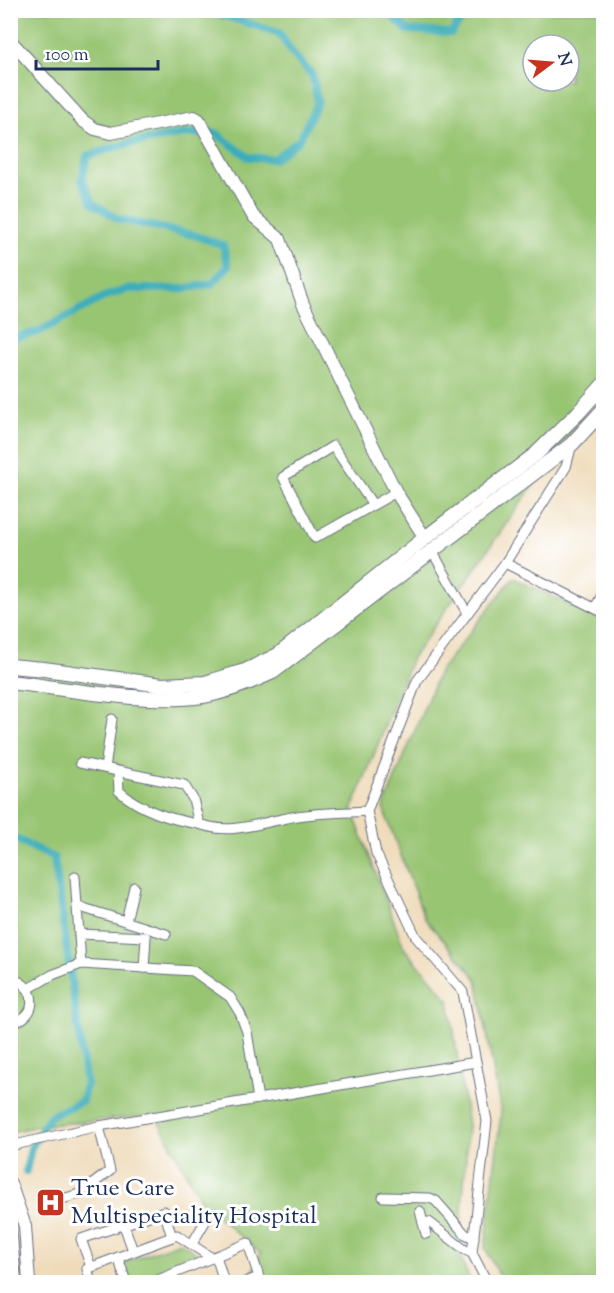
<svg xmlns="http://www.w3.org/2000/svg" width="614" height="1293" viewBox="0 0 614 1293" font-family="'Sorts Mill Goudy',serif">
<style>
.green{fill:#98c572;stroke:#5a7a68;stroke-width:1.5;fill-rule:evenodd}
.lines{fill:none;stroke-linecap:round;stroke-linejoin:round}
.canal{stroke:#3daeb9;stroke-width:8}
.street-casing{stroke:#656b7e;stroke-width:11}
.secondary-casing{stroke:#656b7e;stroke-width:14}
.primary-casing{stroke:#656b7e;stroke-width:16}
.street{stroke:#fff;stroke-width:9}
.secondary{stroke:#fff;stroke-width:12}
.primary{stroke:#fff;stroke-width:14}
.labels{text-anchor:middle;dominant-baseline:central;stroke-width:6;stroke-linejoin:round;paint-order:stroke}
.poi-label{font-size:24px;fill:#1b2f5e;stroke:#fff;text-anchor:start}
</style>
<rect width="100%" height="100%" fill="#fff"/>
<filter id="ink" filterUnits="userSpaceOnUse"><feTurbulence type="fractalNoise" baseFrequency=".0167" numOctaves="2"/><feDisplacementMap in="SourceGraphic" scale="12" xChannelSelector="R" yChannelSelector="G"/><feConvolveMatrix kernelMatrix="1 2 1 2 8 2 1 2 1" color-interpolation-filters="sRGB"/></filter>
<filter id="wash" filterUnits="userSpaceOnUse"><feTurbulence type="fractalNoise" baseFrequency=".008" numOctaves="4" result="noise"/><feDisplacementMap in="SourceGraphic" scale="24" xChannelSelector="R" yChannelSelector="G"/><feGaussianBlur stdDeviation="1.35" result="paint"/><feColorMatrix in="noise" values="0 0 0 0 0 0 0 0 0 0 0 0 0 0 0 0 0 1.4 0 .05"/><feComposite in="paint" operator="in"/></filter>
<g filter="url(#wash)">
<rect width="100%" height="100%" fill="#efdbba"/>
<g class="green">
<path d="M10,11H603V386L412,658L352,810L404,948L449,1000L468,1126L459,1255L471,1282H247L261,1254L203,1204L155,1115L38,1126L11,1132ZM533,45H569V81H533Z"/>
<path d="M513,578L603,620V1282H503L485,1248L501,1113L477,979L425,919L383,808L439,672Z"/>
<path d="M180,1242L200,1256L141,1282H131L123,1263Z"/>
</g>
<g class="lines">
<g class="canal">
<path d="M390,10L389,13L407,30L451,33L469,10"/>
<path d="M10,339L38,332L106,296L128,289H181L212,284L228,266L223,245L194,235L118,219L93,203L82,180L87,156L126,144L186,134L216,133L248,157L274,159L299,140L318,102L312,75L293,54L279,33L206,10"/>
<path d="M10,836L54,858L86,1085L82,1101L50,1116L31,1148L26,1171"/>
</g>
</g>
</g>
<g filter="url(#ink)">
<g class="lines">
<defs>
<g id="street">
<path d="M373,505L333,446L283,477L315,538L396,492"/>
<path d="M431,549L467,613"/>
<path d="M505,563L604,613"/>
<path d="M595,608L604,591"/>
<path d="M80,763L184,785L193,799L199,824C172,820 140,810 119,791L118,771"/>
<path d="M105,768L112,719"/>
<path d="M199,824C230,835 256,824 287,818C313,812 341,813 367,811"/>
<path d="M75,877L81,964"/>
<path d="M77,906L166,934"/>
<path d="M126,921L134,887"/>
<path d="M79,934L146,937L144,968"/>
<path d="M10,979C39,983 39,1021 10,1022"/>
<path d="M28,989L52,975L81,964L193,971L230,997L240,1013L247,1032L258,1099"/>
<path d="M10,1146L99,1126L476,1062"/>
<path d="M383,1197L430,1198L436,1201L465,1234L474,1238"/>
<path d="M66,1198L79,1194L110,1171L99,1126"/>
<path d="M420,1211L423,1223"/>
<path d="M124,1225L133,1251"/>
<path d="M426,1234L423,1223L429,1222L465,1250L472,1253"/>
<path d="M192,1244L206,1220"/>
<path d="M216,1256L224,1282"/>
<path d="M118,1257L126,1282"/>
<path d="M91,1267L81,1239L164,1211L172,1237"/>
<path d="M91,1282L87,1269L177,1235L212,1258"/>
<path d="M153,1282L248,1243L259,1277L246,1282"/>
<path d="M487,1282L472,1253L487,1121L463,992L416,937L376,853L367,811L417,681L505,563L566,467L572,444"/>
</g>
<g id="secondary">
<path d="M10,40L83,121L95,129L111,133L194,117L199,120L253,216L280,239L303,304L396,492L425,538"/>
<path d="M10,1183L25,1226L29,1282"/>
<path d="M10,1227L15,1282"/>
</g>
<g id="primary">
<path d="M10,666L44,669L162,685L205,683L245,671L278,655L425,538L536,454L578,413L604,384"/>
<path d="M10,682C69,689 145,704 203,696C227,692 251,682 273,672L572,444L604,409"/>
</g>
</defs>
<use href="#street" class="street-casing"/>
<use href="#secondary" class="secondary-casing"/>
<use href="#primary" class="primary-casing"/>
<use href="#street" class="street"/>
<use href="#secondary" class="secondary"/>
<use href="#primary" class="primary"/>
</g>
</g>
<defs>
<symbol id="hospital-square" viewBox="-11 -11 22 22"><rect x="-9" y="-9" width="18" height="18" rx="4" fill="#c8321e" stroke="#fff"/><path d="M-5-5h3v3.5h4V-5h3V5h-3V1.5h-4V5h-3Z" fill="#fff"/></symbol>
</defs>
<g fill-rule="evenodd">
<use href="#hospital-square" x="34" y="1186" width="33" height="33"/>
</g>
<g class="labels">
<g class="poi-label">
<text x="71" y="1189">True Care<tspan x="71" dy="28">Multispeciality Hospital</tspan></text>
</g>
</g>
<rect width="614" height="1293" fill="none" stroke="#fff" stroke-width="36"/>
<g transform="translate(551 63) rotate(74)"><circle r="28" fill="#ffffff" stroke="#a4acbf" stroke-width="1.5"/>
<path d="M0-4.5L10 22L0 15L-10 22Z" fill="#c8321e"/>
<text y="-9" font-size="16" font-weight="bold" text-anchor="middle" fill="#1b2f5e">N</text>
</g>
<path d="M36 60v9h122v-9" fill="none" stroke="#1b2f5e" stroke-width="3"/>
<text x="45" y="60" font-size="18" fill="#1b2f5e" stroke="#ffffff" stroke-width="4.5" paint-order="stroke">100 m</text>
</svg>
